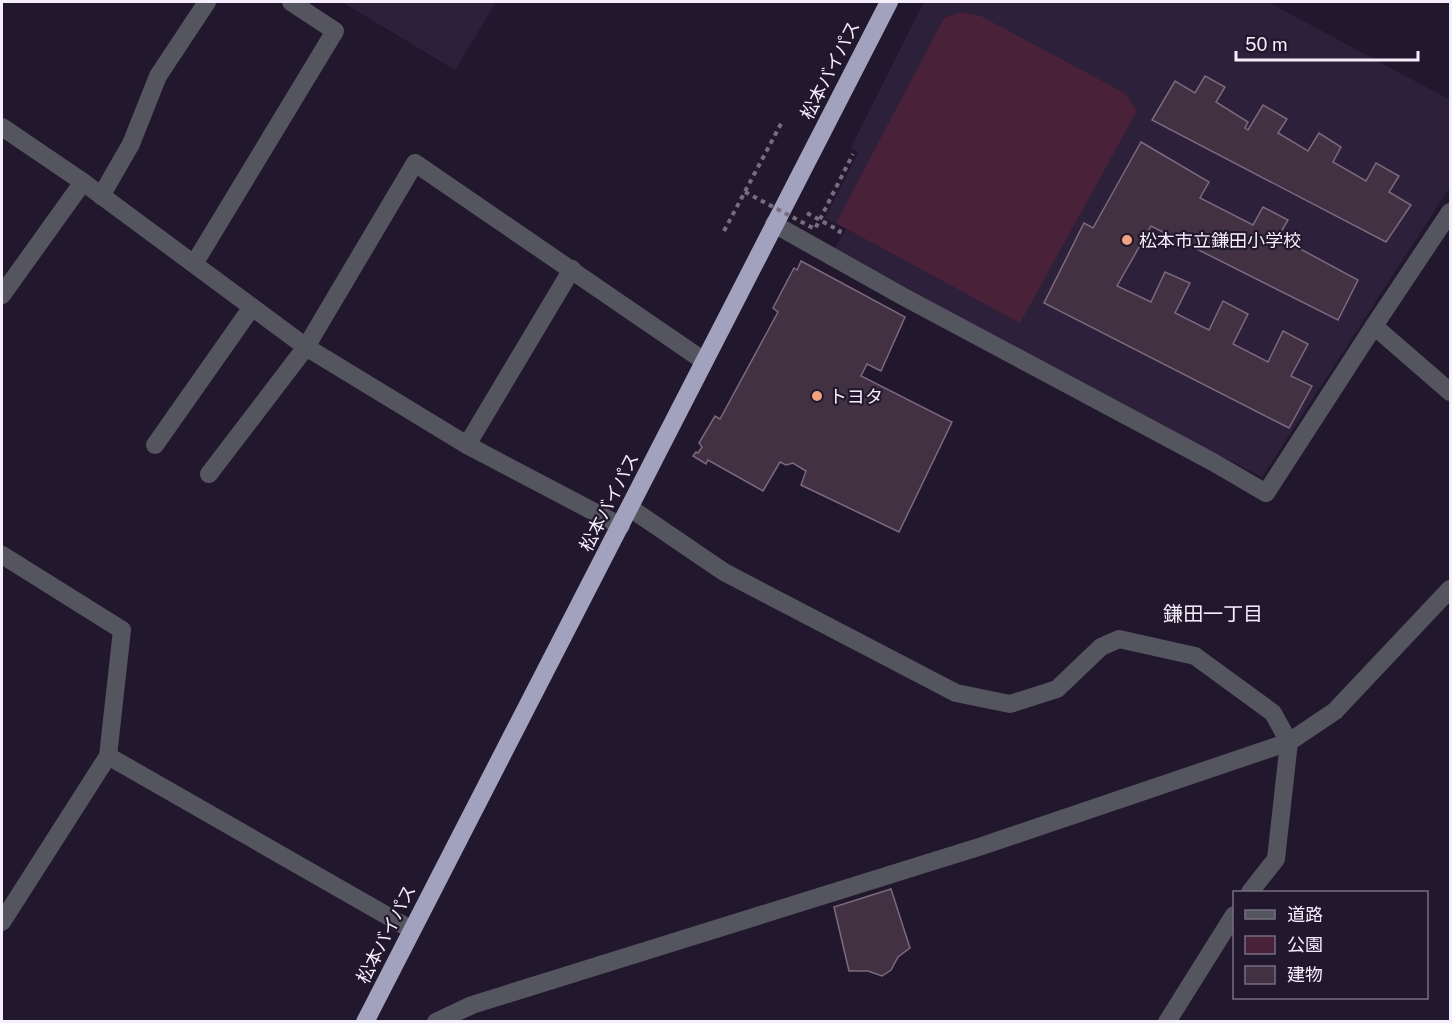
<svg xmlns="http://www.w3.org/2000/svg" width="1452" height="1023" viewBox="0 0 1452 1023" font-family="'Public Sans','Noto Sans JP',sans-serif">
<style>
.built{fill:#2d203b}
.green{fill:#492139}
.building{fill:#423043;stroke:#7d697e;stroke-width:1.5}
.lines{fill:none;stroke-linecap:round;stroke-linejoin:round}
.path{stroke:#766d80;stroke-width:4;stroke-dasharray:4.5 4.5;stroke-linecap:butt}
.minor{stroke:#555560;stroke-width:18}
.highway{stroke:#a2a2bf;stroke-width:18}
.path-bridge{stroke:#766d80;stroke-width:4;stroke-dasharray:4.5 4.5;stroke-linecap:butt}
.poi-dot{fill:#f1a17d;stroke:#22182d;stroke-width:2}
.labels{text-anchor:middle;dominant-baseline:central;stroke-width:4.5;stroke-linejoin:round;paint-order:stroke}
.street-label{font-size:18px;fill:#f5effd;stroke:#22182d}
.poi-label{font-size:18px;fill:#f5effd;stroke:#22182d;text-anchor:start}
.neighbourhood-label{font-size:20px;fill:#f5effd;stroke:#22182d}
</style>
<rect width="100%" height="100%" fill="#22182d"/>
<g class="built">
<path d="M342,2H496L455,70Z"/>
<path d="M924,2H1268L1450,100V187L1262,477L1026,356L833,252L846,229L825,218L858,153L851,147Z"/>
</g>
<path class="green" d="M961,12L981,16L1126,94L1137,111L1020,323L836,223L944,18Z"/>
<g class="building">
<path d="M1205,76L1225,87L1216,102L1248,122L1245,128L1248,130L1263,105L1287,119L1278,133L1308,151L1319,133L1341,147L1333,162L1366,181L1376,163L1399,176L1389,192L1411,205L1386,242L1152,120L1175,81L1195,93Z"/>
<path d="M1141,142L1209,182L1200,198L1253,225L1263,207L1288,220L1278,237L1358,280L1338,320L1151,226L1117,286L1151,302L1165,272L1190,283L1175,313L1209,330L1223,301L1248,314L1233,344L1268,362L1283,331L1308,344L1291,376L1312,386L1289,428L1044,303L1084,223L1093,228Z"/>
<path d="M801,261L905,317L881,371L867,364L861,376L952,422L899,532L801,485L806,471L793,463L786,465L780,462L763,491L708,460L706,464L693,456L696,452L698,453L702,447L699,443L715,416L720,419L778,312L773,308L794,268L797,270Z"/>
<path d="M891,889L910,948L898,957L891,970L882,976L868,971H849L834,907Z"/>
</g>
<g class="lines">
<g class="path">
<path d="M807,213L840,231L837,237"/>
<path d="M724,231L783,120"/>
</g>
<g class="minor">
<path d="M2,127L83,182L306,347L467,445L621,526"/>
<path d="M101,196L131,144L158,76L207,2"/>
<path d="M774,224L904,297L1213,462L1266,493L1374,326L1450,212"/>
<path d="M194,264L335,31L291,2"/>
<path d="M2,295L83,182"/>
<path d="M1374,326L1450,392"/>
<path d="M155,445L252,307"/>
<path d="M467,445L572,269"/>
<path d="M209,474L306,347L415,163L704,361"/>
<path d="M630,508L724,572L956,693L1010,704L1057,689L1101,647L1119,639L1195,656L1273,713L1289,742L1276,859L1250,892"/>
<path d="M2,555L122,630L108,756L2,922"/>
<path d="M108,756L412,930"/>
<path d="M436,1022L472,1005L982,846L1289,742L1335,711L1450,589"/>
<path d="M1167,1022L1234,915"/>
</g>
<path class="highway" d="M365,1022L889,2"/>
<path class="path-bridge" d="M745,192L815,229L853,154"/>
</g>
<g class="poi-dot">
<circle cx="1127" cy="240" r="6"/>
<circle cx="817" cy="396" r="6"/>
</g>
<g class="labels">
<g class="street-label">
<text transform="translate(830 70) rotate(-63)">松本バイパス</text>
<text transform="translate(609 502) rotate(-63)">松本バイパス</text>
<text transform="translate(386 934) rotate(-63)">松本バイパス</text>
</g>
<g class="poi-label">
<text x="1139" y="240">松本市立鎌田小学校</text>
<text x="829" y="396">トヨタ</text>
</g>
<g class="neighbourhood-label">
<text x="1213" y="614">鎌田一丁目</text>
</g>
</g>
<rect width="1452" height="1023" fill="none" stroke="#f5effd" stroke-width="6"/>
<rect x="1233" y="891" width="195" height="108" fill="#22182d" stroke="#766e80" stroke-width="1.5"/>
<rect x="1245" y="910" width="30" height="9" fill="#555560" stroke="#766e80" stroke-width="1.5"/>
<text x="1287" y="921" font-size="18" fill="#f5effd">道路</text>
<rect x="1245" y="936" width="30" height="18" fill="#492139" stroke="#766e80" stroke-width="1.5"/>
<text x="1287" y="951" font-size="18" fill="#f5effd">公園</text>
<rect x="1245" y="966" width="30" height="18" fill="#423043" stroke="#766e80" stroke-width="1.5"/>
<text x="1287" y="981" font-size="18" fill="#f5effd">建物</text>
<path d="M1236 51v9h182v-9" fill="none" stroke="#f5effd" stroke-width="3"/>
<text x="1245" y="51" font-size="18" fill="#f5effd" stroke="#22182d" stroke-width="4.5" paint-order="stroke">50 m</text>
</svg>
